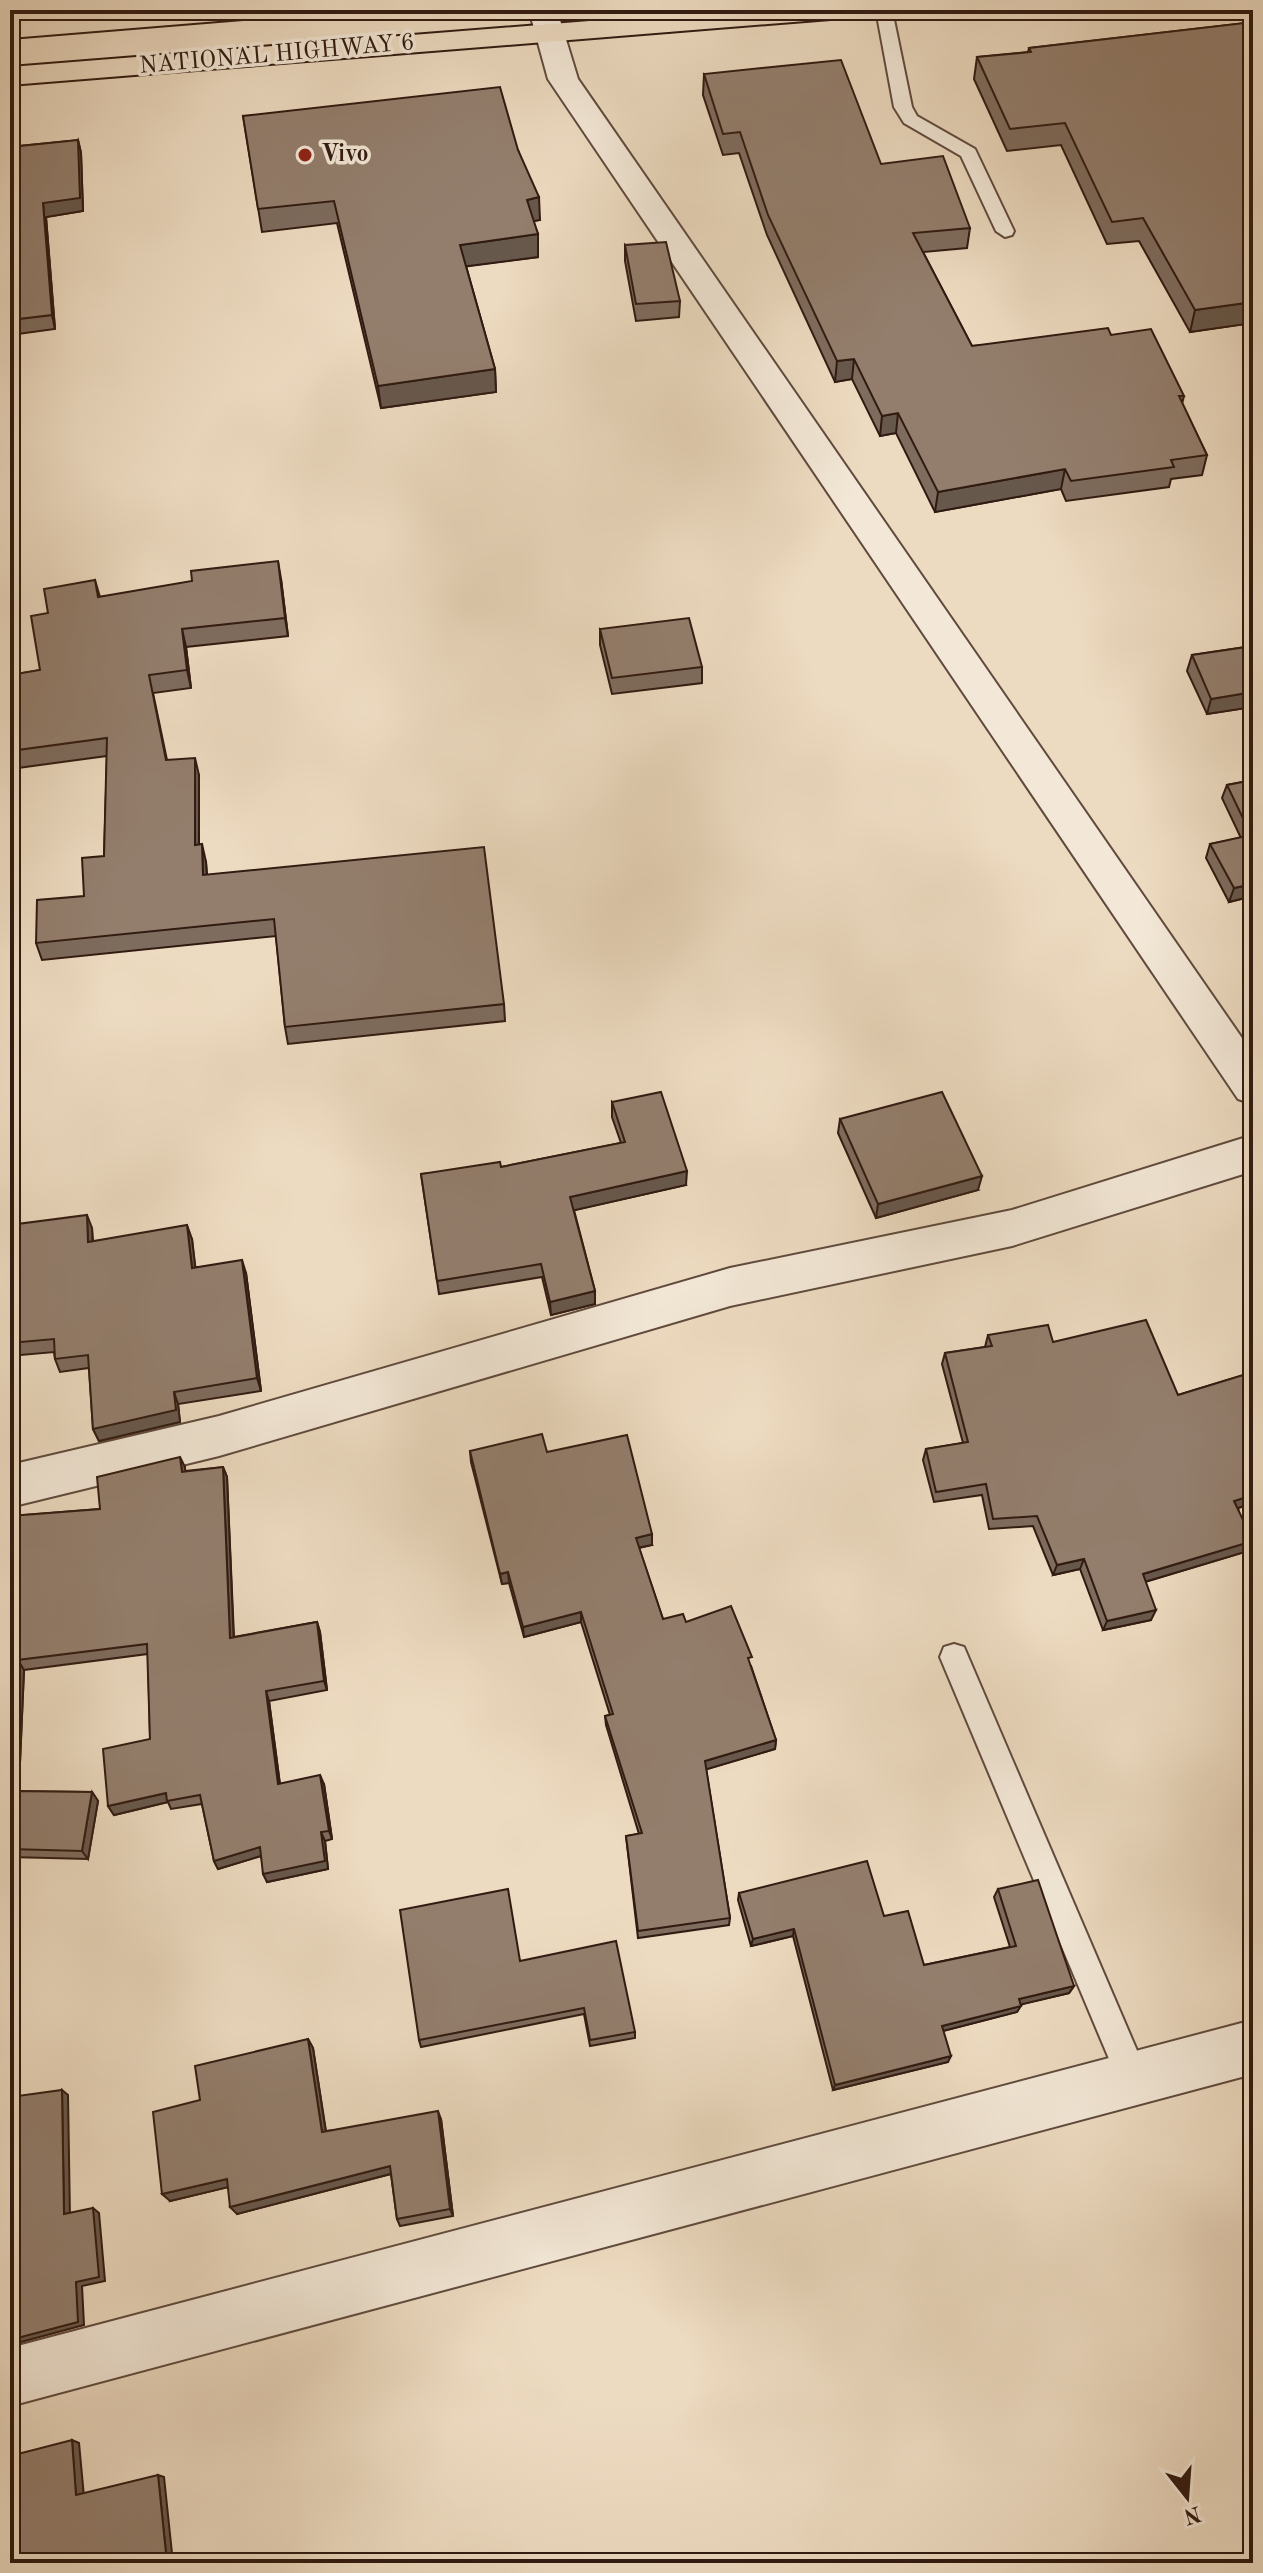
<svg xmlns="http://www.w3.org/2000/svg" width="1263" height="2573" viewBox="0 0 1263 2573" font-family="'Old Standard TT',serif">
<style>
.lines{fill:none;stroke-linecap:round;stroke-linejoin:round}
.service-casing{stroke:#604a3d;stroke-width:4}
.minor-casing{stroke:#604a3d;stroke-width:4}
.tertiary-casing{stroke:#604a3d;stroke-width:4}
.primary-casing{stroke:#311a11;stroke-width:4}
.trunk-casing{stroke:#311a11;stroke-width:4}
.service{fill:#f3e8d7;fill-rule:evenodd}
.minor{fill:#f3e8d7;fill-rule:evenodd}
.tertiary{fill:#f3e8d7;fill-rule:evenodd}
.primary{fill:#eddbc1;fill-rule:evenodd}
.trunk{fill:#eddbc1;fill-rule:evenodd}
.wall{fill:#7e6c5e;stroke:#311a11;stroke-width:2}
.shaded-wall{fill:#67584c;stroke:#311a11;stroke-width:2}
.building{fill:#937e6d;stroke:#311a11;stroke-width:2}
.poi-dot{fill:#8f2418;stroke:#f3e8d7;stroke-width:3}
.labels{text-anchor:middle;dominant-baseline:central;stroke-width:7;stroke-linejoin:round;paint-order:stroke}
.far-street-label{font-size:24px;fill:#311a11;stroke:#f3e8d7}
.far-poi-label{font-size:24px;font-weight:bold;fill:#311a11;stroke:#f3e8d7;text-anchor:start}
</style>
<rect width="100%" height="100%" fill="#eddbc1"/>
<filter id="stains"><feTurbulence type="fractalNoise" baseFrequency=".0025" numOctaves="4"/><feColorMatrix values="0 0 0 0 .2 0 0 0 0 .09 0 0 0 0 .02 0 0 0 .5 -.17"/></filter>
<radialGradient id="worn" r=".72"><stop offset=".6" stop-color="#630" stop-opacity="0"/><stop offset="1" stop-color="#630" stop-opacity=".3"/></radialGradient>
<g class="lines">
<defs>
<g id="service">
<path d="M876,10H892L912,107L917,116L975,149L1014,231L1012,235L1005,237L996,231L961,156L904,123L894,107Z"/>
<path d="M954,1644L964,1647L1150,2081L1145,2092L1134,2097L1123,2092L940,1657L944,1647Z"/>
</g>
<g id="minor">
<path d="M1253,1135V1171L1012,1246L730,1306L219,1456L10,1507V1465L219,1416L730,1268L1012,1210Z"/>
<path d="M1253,2020V2074L10,2406V2348Z"/>
</g>
<path id="tertiary" d="M529,10H557L578,79L1253,1054V1104L1238,1099L548,79Z"/>
<path id="primary" d="M722,10H845L841,16L831,19L668,32L658,29L654,23L658,17Z"/>
<g id="trunk">
<path d="M137,10H257L253,16L243,19L10,38V20Z"/>
<path d="M651,10H679L682,23L678,29L668,32L10,85V67L652,16Z"/>
</g>
</defs>
<use href="#service" class="service-casing"/>
<use href="#minor" class="minor-casing"/>
<use href="#tertiary" class="tertiary-casing"/>
<use href="#primary" class="primary-casing"/>
<use href="#trunk" class="trunk-casing"/>
<use href="#service" class="service"/>
<use href="#minor" class="minor"/>
<use href="#tertiary" class="tertiary"/>
<use href="#primary" class="primary"/>
<use href="#trunk" class="trunk"/>
</g>
<g class="wall">
<path d="M1253,22V323L1190,332L1139,241L1107,244L1061,145L1007,151L974,79L977,57L1028,52L1029,48Z"/>
<path d="M704,74L881,164L970,228L967,248L923,252L972,346L1111,335L1184,396L1182,404L1207,455L1202,475L1171,479L1169,487L1066,501L1061,489L935,512L896,433L880,436L852,379L835,382L767,235L739,153L723,155L703,95Z"/>
<path d="M243,116L518,150L540,220L533,221L538,234V257L466,266L495,369L496,392L381,408L337,223L262,232Z"/>
<path d="M78,140L81,153L83,211L46,217L55,329L10,335V147Z"/>
<path d="M625,245L680,301L679,317L636,321L625,261Z"/>
<path d="M281,579L288,636L186,647L191,688L153,693L167,760L199,775V845L206,862L207,875L504,1004L505,1021L288,1044L285,1027L276,936L42,960L36,943L84,896L104,856L107,756L10,769V675L40,670L48,613L95,580L100,597Z"/>
<path d="M600,629L702,667V683L612,694L600,645Z"/>
<path d="M1253,646V707L1207,714L1187,671L1192,655Z"/>
<path d="M1253,780V896L1229,902L1206,858L1210,844L1241,838L1222,798L1227,785Z"/>
<path d="M612,1102L686,1185L574,1210L595,1291V1304L551,1315L542,1277L439,1294L421,1174L501,1167L621,1143L612,1117Z"/>
<path d="M840,1119L978,1190L876,1218L838,1133Z"/>
<path d="M10,1225L92,1228L93,1241L192,1239L195,1267L246,1273L261,1391L178,1404L180,1422L99,1441L93,1429L89,1368L60,1372L55,1359L54,1352L10,1356Z"/>
<path d="M988,1335L1053,1342L1178,1395L1253,1372V1503L1238,1508L1248,1551L1145,1582L1151,1620L1103,1630L1080,1569L1053,1575L1033,1526L989,1529L982,1495L934,1502L923,1460L926,1449L963,1443L942,1364L945,1353L985,1347Z"/>
<path d="M470,1451L547,1452L652,1545L639,1548L663,1619L686,1622L751,1666L776,1740L775,1749L706,1769L730,1918L729,1925L638,1938L626,1836L639,1834L606,1725L605,1716L610,1715L581,1622L524,1637L509,1583L502,1584L471,1462Z"/>
<path d="M185,1467V1471L223,1467L227,1477L234,1637L317,1622L320,1632L327,1690L269,1701L280,1784H324L332,1839L325,1841L328,1869L267,1882L261,1856L218,1869L214,1861L202,1804L171,1809L168,1802L114,1815L108,1806L150,1739L148,1654L24,1670L19,1786H10V1512L12,1516L100,1509Z"/>
<path d="M10,1791L92,1792L98,1801L88,1859L10,1857Z"/>
<path d="M998,1889L1074,1986L1069,1993L1021,2004L1017,2012L943,2031L948,2062L833,2090L793,1936L751,1946L738,1900L739,1893L884,1916L924,1965L1010,1947L994,1897Z"/>
<path d="M520,1961L635,2032V2038L590,2046L584,2014L421,2047L419,2040Z"/>
<path d="M308,2039L313,2048L326,2131L441,2119L453,2216L400,2226L397,2219L391,2174L237,2214L228,2187L170,2201L200,2100Z"/>
</g>
<g class="shaded-wall">
<path d="M78,140L81,153L83,211L46,217L55,329L52,315L43,203Z"/>
<path d="M539,197L540,220L528,222L527,200Z"/>
<path d="M538,234V257L461,267L460,245Z"/>
<path d="M1253,302V323L1190,332L1195,310Z"/>
<path d="M854,359L852,379L835,382L837,361Z"/>
<path d="M495,369L496,392L381,408L378,386Z"/>
<path d="M898,413L896,433L880,436L882,416Z"/>
<path d="M1065,469L1061,489L935,512L938,492Z"/>
<path d="M278,561L281,579L288,636L285,618Z"/>
<path d="M182,629L186,647L191,688L187,670Z"/>
<path d="M1253,692V707L1207,714L1211,699Z"/>
<path d="M195,758L199,775V863L195,845Z"/>
<path d="M202,844L206,862L208,893L203,875Z"/>
<path d="M1253,884V896L1229,902L1234,888Z"/>
<path d="M687,1171L686,1185L571,1211L570,1197Z"/>
<path d="M982,1176L978,1190L876,1218L878,1204Z"/>
<path d="M87,1215L92,1228L93,1256L88,1242Z"/>
<path d="M187,1225L192,1239L197,1281L192,1268Z"/>
<path d="M242,1260L246,1273L261,1391L257,1378Z"/>
<path d="M595,1291V1304L551,1315L550,1302Z"/>
<path d="M174,1392L178,1404L180,1422L99,1441L93,1429Z"/>
<path d="M180,1457L185,1467L186,1483L182,1472Z"/>
<path d="M223,1467L227,1477L234,1647L230,1638Z"/>
<path d="M1253,1495V1503L1229,1511L1234,1501Z"/>
<path d="M652,1534V1545L636,1548V1538Z"/>
<path d="M1253,1541L1248,1551L1138,1584L1143,1574Z"/>
<path d="M1084,1559L1080,1569L1053,1575L1057,1565Z"/>
<path d="M508,1572L509,1583L502,1584L500,1574Z"/>
<path d="M1156,1610L1151,1620L1103,1630L1107,1621Z"/>
<path d="M581,1612V1622L524,1637L523,1627Z"/>
<path d="M317,1622L320,1632L327,1690L324,1681Z"/>
<path d="M18,1660L24,1670L19,1786L12,1777Z"/>
<path d="M266,1691L269,1701L281,1793L278,1784Z"/>
<path d="M776,1740L775,1749L704,1770L705,1761Z"/>
<path d="M320,1775L324,1784L332,1839L329,1831Z"/>
<path d="M92,1792L98,1801L88,1859L82,1851Z"/>
<path d="M166,1793L168,1802L114,1815L108,1806Z"/>
<path d="M321,1832L325,1841L328,1869L267,1882L263,1874Z"/>
<path d="M260,1847L264,1855L218,1869L214,1861Z"/>
<path d="M794,1929L793,1936L751,1946L753,1939Z"/>
<path d="M1074,1986L1069,1993L1015,2006L1019,1999Z"/>
<path d="M1021,2006L1017,2012L939,2032L942,2026Z"/>
<path d="M308,2039L313,2048L327,2140L322,2132Z"/>
<path d="M951,2056L948,2062L833,2090L835,2085Z"/>
<path d="M62,2090L68,2095L70,2219L64,2214Z"/>
<path d="M438,2111L441,2119L453,2216L450,2209Z"/>
<path d="M390,2166L394,2173L237,2214L230,2207Z"/>
<path d="M227,2179L233,2186L170,2201L162,2194Z"/>
<path d="M93,2208L99,2213L105,2281L82,2286L84,2325L10,2345V2340L76,2282Z"/>
<path d="M72,2440L79,2443L84,2497L76,2495Z"/>
<path d="M158,2475L164,2477L173,2563H167Z"/>
</g>
<g class="building">
<path d="M1253,22V302L1195,310L1143,218L1112,222L1065,123L1010,129L977,57L1031,52L1029,48Z"/>
<path d="M841,60L881,164L943,156L970,228L913,233L972,346L1108,328L1111,335L1151,329L1184,396H1179L1207,455L1171,460L1174,467L1071,481L1065,469L938,492L898,413L882,416L854,359L837,361L768,215L740,132L723,134L704,74Z"/>
<path d="M500,87L518,150L539,197L527,200L538,234L460,245L495,369L378,386L334,201L258,209L243,116Z"/>
<path d="M78,140L80,198L43,203L52,315L10,320V147Z"/>
<path d="M666,242L680,301L636,304L625,245Z"/>
<path d="M278,561L285,618L182,629L187,670L149,675L166,760L195,758V845L202,844L203,875L484,847L504,1004L285,1027L274,919L36,943L37,900L84,896L82,858L104,856L107,738L10,751V675L40,670L31,616L48,613L44,589L95,580L98,597L192,581L191,571Z"/>
<path d="M689,618L702,667L612,678L600,629Z"/>
<path d="M1253,646V692L1211,699L1192,655Z"/>
<path d="M1253,780V884L1234,888L1210,844L1251,835L1227,785Z"/>
<path d="M661,1092L687,1171L570,1197L595,1291L550,1302L541,1264L437,1281L421,1174L500,1162L501,1167L625,1142L612,1102Z"/>
<path d="M942,1092L982,1176L878,1204L840,1119Z"/>
<path d="M87,1215L88,1242L187,1225L192,1268L242,1260L257,1378L174,1392L176,1410L93,1429L88,1355L55,1359L54,1339L10,1343V1225Z"/>
<path d="M1146,1320L1178,1395L1253,1372V1495L1234,1501L1253,1541L1143,1574L1156,1610L1107,1621L1084,1559L1057,1565L1037,1516L993,1519L986,1484L936,1492L926,1449L968,1442L945,1353L992,1346L988,1335L1048,1325L1053,1342Z"/>
<path d="M542,1434L547,1452L627,1435L652,1534L636,1538L663,1619L683,1614L686,1622L731,1606L752,1657L748,1658L776,1740L705,1761L730,1918L638,1931L626,1836L642,1833L605,1716L613,1714L581,1612L523,1627L508,1572L500,1574L470,1451Z"/>
<path d="M180,1457L182,1472L223,1467L230,1638L317,1622L324,1681L266,1691L278,1784L320,1775L329,1831L321,1832L325,1861L263,1874L260,1847L214,1861L200,1795L167,1801L166,1793L108,1806L103,1749L150,1739L147,1644L18,1660L12,1777H10V1516L100,1509L97,1477Z"/>
<path d="M10,1791L92,1792L82,1851L10,1849Z"/>
<path d="M867,1861L884,1916L908,1911L924,1965L1016,1946L998,1889L1038,1880L1074,1986L1019,1999L1021,2006L942,2026L951,2056L835,2085L794,1929L753,1939L739,1893Z"/>
<path d="M508,1889L520,1961L616,1941L635,2032L590,2040L584,2008L419,2040L400,1910Z"/>
<path d="M308,2039L322,2132L438,2111L450,2209L397,2219L390,2166L230,2207L227,2179L162,2194L153,2112L200,2100L195,2066Z"/>
<path d="M62,2090L64,2214L93,2208L99,2277L76,2282L78,2322L10,2340V2097Z"/>
<path d="M72,2440L76,2495L158,2475L167,2563H10V2456Z"/>
</g>
<circle class="poi-dot" cx="305" cy="155" r="8"/>
<g class="labels">
<g class="far-street-label">
<text transform="translate(277 55) rotate(-5)">NATIONAL HIGHWAY 6</text>
</g>
<g class="far-poi-label">
<text x="321" y="155">Vivo</text>
</g>
</g>
<rect width="1263" height="2573" fill="none" stroke="#eddbc1" stroke-width="40"/>
<rect x="12" y="12" width="1239" height="2549" fill="none" stroke="#311a11" stroke-width="4"/>
<rect x="20" y="20" width="1223" height="2533" fill="none" stroke="#311a11" stroke-width="2"/>
<g transform="translate(1187 2497) rotate(163)" stroke="#f3e8d7" stroke-width="6" paint-order="stroke">
<path d="M0-6L14 30L0 20L-14 30Z" fill="#311a11"/>
<text y="-12" font-size="22" font-weight="bold" text-anchor="middle" fill="#311a11">N</text>
</g>
<rect width="100%" height="100%" filter="url(#stains)"/>
<rect width="100%" height="100%" fill="url(#worn)"/>
</svg>
